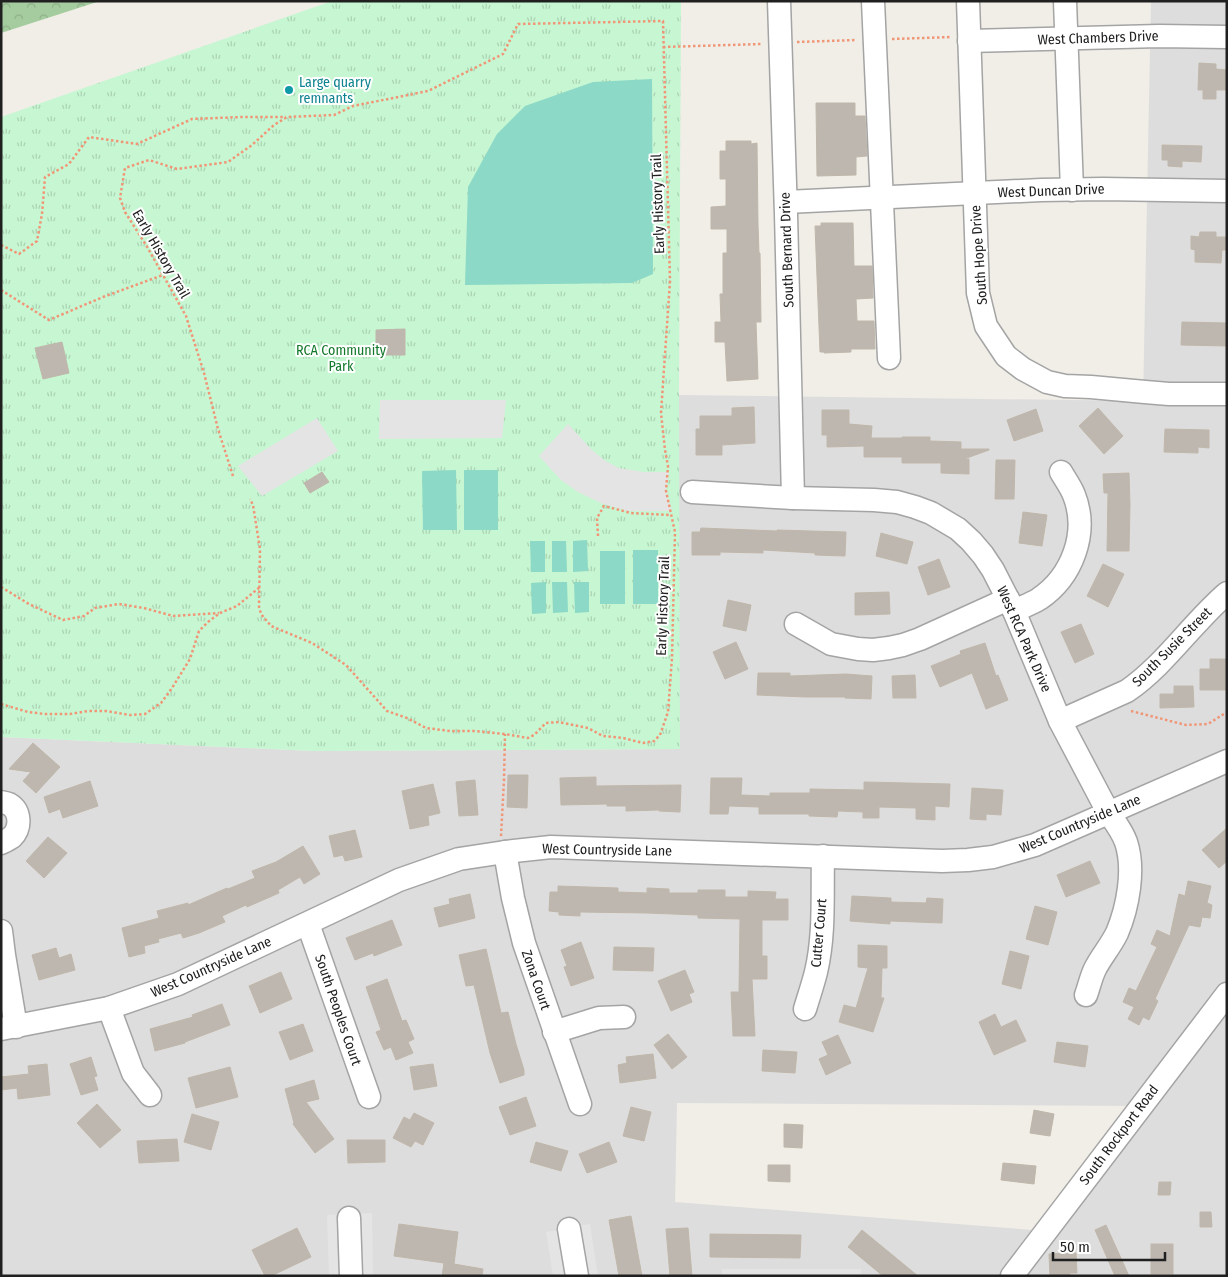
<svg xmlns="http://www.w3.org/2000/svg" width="1228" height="1277" viewBox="0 0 1228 1277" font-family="'Fira Sans Condensed',sans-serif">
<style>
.residential{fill:#dedddd;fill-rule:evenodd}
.forest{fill:url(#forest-crowns)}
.park{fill:url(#park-tufts)}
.pitch{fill:#8bd9c6}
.parking{fill:#e4e4e4}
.building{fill:#bdb7b0;stroke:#c0b7aa}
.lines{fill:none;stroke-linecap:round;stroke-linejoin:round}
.minor-casing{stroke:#a4a4a4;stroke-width:25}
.path{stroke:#f09677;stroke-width:2.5;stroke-dasharray:2.5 2.5;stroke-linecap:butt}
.minor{stroke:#fff;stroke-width:22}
.culture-dot{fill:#0f9aa8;stroke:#fff;stroke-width:2}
.labels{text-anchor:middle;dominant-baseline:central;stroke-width:4;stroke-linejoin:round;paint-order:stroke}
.street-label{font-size:14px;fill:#202020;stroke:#fff}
.culture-label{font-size:14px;fill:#0d838f;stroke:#fff;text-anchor:start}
.park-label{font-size:14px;fill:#14782b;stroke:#fff}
</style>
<defs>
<pattern id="forest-crowns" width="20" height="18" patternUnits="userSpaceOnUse" patternTransform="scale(1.25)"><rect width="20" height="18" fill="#a5cc9f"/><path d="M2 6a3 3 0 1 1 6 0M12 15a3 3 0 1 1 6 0" fill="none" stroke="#8eaf89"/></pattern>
<pattern id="park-tufts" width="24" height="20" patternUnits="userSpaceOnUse" patternTransform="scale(1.25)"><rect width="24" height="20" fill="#c7f6d2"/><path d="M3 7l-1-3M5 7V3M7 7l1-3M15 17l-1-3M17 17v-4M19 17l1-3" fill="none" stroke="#abd3b4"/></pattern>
</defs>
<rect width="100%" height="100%" fill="#f0eee7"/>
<path class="residential" d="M1151,1H1227V1276H1V737L313,751L679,749V395L1143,401ZM677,1103L1142,1106L1046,1231L675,1202Z"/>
<path class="forest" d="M1,1H100L1,33Z"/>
<path class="park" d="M332,1H681L679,395L680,749L313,751L1,737V117Z"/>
<g class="pitch">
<path d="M652,79L653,274L632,283L465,285L468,187L497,134L525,106L593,82Z"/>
<path d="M456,470L457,530H423L422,471Z"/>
<rect x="464" y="470" width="34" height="60"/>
<path d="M587,540L588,571L573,572V541Z"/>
<path d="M530,541H545V572H531Z"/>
<path d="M552,541H566L567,572H552Z"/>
<rect x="633" y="550" width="25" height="54"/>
<rect x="600" y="551" width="25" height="53"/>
<path d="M546,582V613L532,614L531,583Z"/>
<path d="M552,582H567L568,612L553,613Z"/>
<path d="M574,582H589V612L575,613Z"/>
</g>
<g class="parking">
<path d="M380,400H506L502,438L379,439Z"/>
<path d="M317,418L338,451L262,496L238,466Z"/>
<path d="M568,424L591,449L604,460L619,468L644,472H669L666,491L672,511H628L603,504L578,492L561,480L539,456Z"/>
<path d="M372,1213L373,1276H329L327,1215Z"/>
<path d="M590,1224L598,1276H553L546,1232Z"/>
<rect x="722" y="1269" width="139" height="7"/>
</g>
<g class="building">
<path d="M1199,63L1216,64V69L1227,70V90H1216V99H1203V90H1198Z"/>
<path d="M816,103H855V116H865L867,156L856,157V175L817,176Z"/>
<path d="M726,141H751V144L757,143L758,224L759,253H760L761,322H756L758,379L727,381L725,342H715V322H721L720,294H723V253H727V229H711V207L726,206V179H720V151H726Z"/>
<path d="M1162,145L1202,146L1201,162L1182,161V167L1168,166V160H1162Z"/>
<path d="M821,223H853L854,266H872L873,298L856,299L857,321H874L875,349H851V352L824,353V352H820L815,226H821Z"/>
<path d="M1200,232H1216V237H1227V250H1222L1221,263L1195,262V250L1191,249V236L1199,237Z"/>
<path d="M1182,322L1227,323V346L1181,345Z"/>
<path d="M405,329V355H376V330Z"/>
<path d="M62,342L69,373L43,379L35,348Z"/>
<path d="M754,407L755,443L722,445V455H696V429H700V416H732V408Z"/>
<path d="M1098,408L1123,436L1104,454L1079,426Z"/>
<path d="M1036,409L1043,431L1014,441L1007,420Z"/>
<path d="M822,410H849V424L872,426L871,438H902V437H930V441L961,442V449H989V450L964,459H969V474L941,473V463H902V457H864V446L827,447V435H822Z"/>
<path d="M1165,429L1209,430V448L1198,447V453L1164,452Z"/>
<path d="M996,460H1015L1014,499H995Z"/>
<path d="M322,472L329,482L310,493L304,483Z"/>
<path d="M1129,473L1130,505L1129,551H1107L1108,493H1104L1103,474Z"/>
<path d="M1023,512L1047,515L1042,546L1019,543Z"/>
<path d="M701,528L777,531V530L846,532L845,556L815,555V553L763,550V553L720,552V555H692V532H700Z"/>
<path d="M881,533L913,542L907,564L876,556Z"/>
<path d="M939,559L950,587L928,595L918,567Z"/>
<path d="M1103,564L1124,574L1108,607L1087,596Z"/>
<path d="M889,592L890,614L855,615V593Z"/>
<path d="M728,600L751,605L746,631L723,626Z"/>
<path d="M1081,624L1094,654L1075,663L1061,632Z"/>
<path d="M736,642L748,669L725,679L713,652Z"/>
<path d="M985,643L996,676L998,675L1008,700L986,709L972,673L940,687L931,666L961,654L960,651Z"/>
<path d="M1210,659H1227V690H1200V669H1210Z"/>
<path d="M758,673H790V676L846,674L872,676L871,699L845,698V697H806L757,695Z"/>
<path d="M915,675L916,698H893L892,676Z"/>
<path d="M1174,686H1193L1194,707L1160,708V694H1174Z"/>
<path d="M33,743L60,767L36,793L23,781L31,772L9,769Z"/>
<path d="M508,775H528L527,808L507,807Z"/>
<path d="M596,777V786L681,785L680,812L659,811V810L626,811V806H607V804L561,805L560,778Z"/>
<path d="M711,778H742L741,795L770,796V793H810V789L864,790V782L950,784L949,807L935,806V820L916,819V808L879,807V818H863V812L838,811L837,817L809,816V814H759V807L729,806L728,814H710Z"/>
<path d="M475,780L478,815L459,816L456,782Z"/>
<path d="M90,781L98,806L63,818L60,809L49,813L44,797Z"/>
<path d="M433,784L440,813L428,816L429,825L410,829L402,791Z"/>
<path d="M972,788L1003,790L1001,815L986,814V820L970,819Z"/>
<path d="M1227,828V861L1219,868L1202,850Z"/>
<path d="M355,830L362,857L345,861L343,855L334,857L329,836Z"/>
<path d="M48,837L67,853L44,878L26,861Z"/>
<path d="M303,846L320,874L304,884L300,877L278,890L279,893L247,907L246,905L222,916L225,922L199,933L183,938L181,933L158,939L159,942L144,946L145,953L129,957L122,928L159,918L157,911L188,903V905L227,888L228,889L255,878L252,871L276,862Z"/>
<path d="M1090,861L1100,883L1066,897L1057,875Z"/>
<path d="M1188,881L1211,886L1207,903L1212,905L1210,918L1202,917L1200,927L1189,925L1155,999L1158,1001L1149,1020L1143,1017L1139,1025L1128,1019L1134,1007L1123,1002L1129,988L1136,991L1157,947L1151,944L1157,930L1170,936L1179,894L1185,896Z"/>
<path d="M558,886L618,888V892L647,893V888L669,889V893H698V890H725V897H748V891L776,892L775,899H788V920H762V956H767V979H752L755,1036H733L731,992H739L740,919L698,918V915L647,913L580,912V916L559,915V912L549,911L550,892H558Z"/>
<path d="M470,894L475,918L439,927L434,908L450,904L449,899Z"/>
<path d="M852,896L891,898V902L926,903L927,898L943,899L942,923L890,921V924L850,921Z"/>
<path d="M1035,906L1057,912L1048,945L1026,939Z"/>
<path d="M392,920L402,945L374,956L373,953L355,960L346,938Z"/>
<path d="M581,942L594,978L571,986L564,967L567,966L561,950Z"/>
<path d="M858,945L887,946V968H882L881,998H884L873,1032L839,1022L844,1005L856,1008L868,968L858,967Z"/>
<path d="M614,947L654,948L653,971L613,970Z"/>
<path d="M56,948L59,958L71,954L75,970L39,980L32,955Z"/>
<path d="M486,949L501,1013L508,1012L516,1044L524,1070V1075L500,1083L490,1053L474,985L466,986L459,955Z"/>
<path d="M1010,951L1029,956L1021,989L1002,984Z"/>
<path d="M685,970L694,992L689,994L692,1002L671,1011L658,981Z"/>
<path d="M281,972L292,999L260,1013L249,986Z"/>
<path d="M387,979L402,1021L406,1020L414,1039L408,1042L413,1053L396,1060L391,1047L384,1050L376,1032L381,1030L366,987Z"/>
<path d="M222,1004L230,1025L185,1042V1043L155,1051L150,1029L193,1017L192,1015Z"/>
<path d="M995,1014L1001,1027L1016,1020L1026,1041L994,1055L979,1022Z"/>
<path d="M303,1024L313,1051L290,1060L279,1032Z"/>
<path d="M668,1034L687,1057L672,1069L654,1045Z"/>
<path d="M838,1035L851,1063L826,1075L819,1059L828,1055L822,1042Z"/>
<path d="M1057,1042L1088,1046L1085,1067L1054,1062Z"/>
<path d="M763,1050L797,1052L795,1073L762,1071Z"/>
<path d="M653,1054L656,1078L620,1083L618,1065L627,1063L626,1057Z"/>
<path d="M91,1057L97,1076L94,1077L98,1090L81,1095L70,1064Z"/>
<path d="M47,1064L50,1095L18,1099L17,1088L1,1090V1077L29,1074L28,1066Z"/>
<path d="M433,1064L437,1086L414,1090L410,1067Z"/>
<path d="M230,1067L238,1097L196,1108L188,1078Z"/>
<path d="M314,1080L319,1099L306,1102L334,1139L315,1153L293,1124L294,1123L285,1089Z"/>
<path d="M526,1097L536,1126L510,1135L499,1107Z"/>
<path d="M97,1104L121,1130L100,1148L77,1123Z"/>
<path d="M631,1107L651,1112L644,1141L623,1136Z"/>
<path d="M1034,1110L1054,1114L1050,1136L1030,1133Z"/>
<path d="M414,1113L434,1123L423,1145L415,1141L411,1147L393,1138L404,1117L410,1120Z"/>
<path d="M192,1114L219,1122L211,1150L184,1142Z"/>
<path d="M784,1124L803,1125L802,1148L784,1147Z"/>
<path d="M177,1139L179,1161L139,1163L137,1141Z"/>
<path d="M347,1140H385V1162L348,1163Z"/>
<path d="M536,1142L568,1151L561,1171L530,1162Z"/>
<path d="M609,1142L617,1162L587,1173L579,1154Z"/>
<path d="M1003,1163L1036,1166L1034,1184L1001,1180Z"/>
<path d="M768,1165H790V1182L768,1181Z"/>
<path d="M1159,1182H1171L1170,1195H1158Z"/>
<path d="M1200,1212H1211L1212,1227H1200Z"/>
<path d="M631,1216L642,1276H619L609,1220Z"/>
<path d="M399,1224L458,1232L454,1264L483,1269L482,1276H442L444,1263L394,1256Z"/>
<path d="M1106,1225L1129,1276H1115L1095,1230Z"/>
<path d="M297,1228L311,1257L271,1276H265L252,1250Z"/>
<path d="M688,1228L692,1276H670L666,1229Z"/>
<path d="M862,1230L918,1276H883L848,1247Z"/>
<path d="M710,1234L801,1235L800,1258L710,1257Z"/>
<rect x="1151" y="1244" width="22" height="30"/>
<path d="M1076,1253L1077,1273H1070V1276H1050L1049,1254Z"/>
</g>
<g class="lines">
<defs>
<g id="minor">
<path d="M779,1L786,214L793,498"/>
<path d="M873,1L889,358"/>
<path d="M968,1L978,293L986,326L1006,356L1023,369L1047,382L1065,386L1091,387L1145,392L1169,394H1227"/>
<path d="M1065,1L1072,190"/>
<path d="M969,41L1159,36L1227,37"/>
<path d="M786,202L1041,190L1103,189L1227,191"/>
<path d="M692,492L793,498L874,500L897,502L915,507L931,513L958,529L971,541L983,555L993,570L1014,611L1060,721L1108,812C1115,822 1122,831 1126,842C1135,869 1128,907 1117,933C1110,947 1101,957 1095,969C1091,977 1089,987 1086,995"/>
<path d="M1014,611C1022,607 1031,604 1039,599C1072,577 1089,533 1074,495C1071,487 1065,479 1061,472"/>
<path d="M796,624L831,644L858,649L873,650L889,648L903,645L920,639L1008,599"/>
<path d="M1060,721L1127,691C1166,664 1192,623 1227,593"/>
<path d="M1,802C4,803 7,803 9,804C21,811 21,828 12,837C9,839 5,841 1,843"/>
<path d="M505,852L513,898L524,943L580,1104"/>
<path d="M308,924L369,1097"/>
<path d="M1,931L4,955L16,1027"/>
<path d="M109,1008L133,1073L150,1095"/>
<path d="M805,1009C809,996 813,984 816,972C825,934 822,894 823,856"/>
<path d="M1,1029L109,1008L178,984L399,880L459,859L505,852L551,847L942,861L968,860L993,857L1035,845L1227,761"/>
<path d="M554,1032L599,1018L624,1017"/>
<path d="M349,1218L351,1276"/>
<path d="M569,1229L577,1276"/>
<path d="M1012,1276L1227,994"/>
</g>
</defs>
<use href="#minor" class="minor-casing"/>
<g class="path">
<path d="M892,39L952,37"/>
<path d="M797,42L857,40"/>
<path d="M663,47L762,44"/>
<path d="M1,245L19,254L37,241L42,214L45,177L69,164L89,137L137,144L192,119L241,117H286"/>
<path d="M1,290L49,320L103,297L163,275"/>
<path d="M233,476L218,429L204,373L186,316L163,275L146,245L125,212L120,198L125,168L149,160L177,169L228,162L252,145L274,125L287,117L334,115L353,106L428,91L503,54L518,24L663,21L670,281L661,413L665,450L668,466L666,491L675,532L672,658L668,712L660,735L654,741L643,743L623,738L603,736L588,728L559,722L546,723L534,735L528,738L505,734L475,731H450L426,728L407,718L387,711L346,665L312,643L271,626L261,614L259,607L260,549L253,505L250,499"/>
<path d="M598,536L597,518L604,506L631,513L671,515"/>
<path d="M1,587L29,604L63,620L84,616L95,608L119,604L144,608L173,616L219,613"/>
<path d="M1,704L28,712L45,714H70L88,711H106L130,715L145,714L161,703L172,688L190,659L199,631L208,622L220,613L237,606L260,587"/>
<path d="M1131,711L1186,725L1208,724L1227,712"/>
<path d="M501,836L504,780L505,734"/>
</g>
<use href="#minor" class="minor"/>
</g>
<circle class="culture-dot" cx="289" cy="90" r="5"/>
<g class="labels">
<g class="street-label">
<text transform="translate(1098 38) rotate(-2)">West Chambers Drive</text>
<text transform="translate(1051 191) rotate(-2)">West Duncan Drive</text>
<text transform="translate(658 204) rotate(-92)">Early History Trail</text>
<text transform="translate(787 250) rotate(-92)">South Bernard Drive</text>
<text transform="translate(161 254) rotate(60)">Early History Trail</text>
<text transform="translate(979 255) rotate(-94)">South Hope Drive</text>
<text transform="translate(663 606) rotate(-88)">Early History Trail</text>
<text transform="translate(1024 639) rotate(66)">West RCA Park Drive</text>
<text transform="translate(1172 647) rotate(-45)">South Susie Street</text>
<text transform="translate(1080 824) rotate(-23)">West Countryside Lane</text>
<text transform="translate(607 850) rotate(1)">West Countryside Lane</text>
<text transform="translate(819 933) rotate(-85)">Cutter Court</text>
<text transform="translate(211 967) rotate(-24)">West Countryside Lane</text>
<text transform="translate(536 980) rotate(71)">Zona Court</text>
<text transform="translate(338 1010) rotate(71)">South Peoples Court</text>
<text transform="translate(1119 1135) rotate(-53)">South Rockport Road</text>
</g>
<g class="culture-label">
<text x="299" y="82">Large quarry<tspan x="299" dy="16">remnants</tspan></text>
</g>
<g class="park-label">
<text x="341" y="350">RCA Community<tspan x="341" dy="16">Park</tspan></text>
</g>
</g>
<rect width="1228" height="1277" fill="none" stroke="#202020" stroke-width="5"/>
<path d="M1053 1252v8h112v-8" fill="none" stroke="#202020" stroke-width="2.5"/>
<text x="1060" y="1252" font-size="15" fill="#202020" stroke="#ffffff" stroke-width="4" paint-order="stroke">50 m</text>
</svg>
